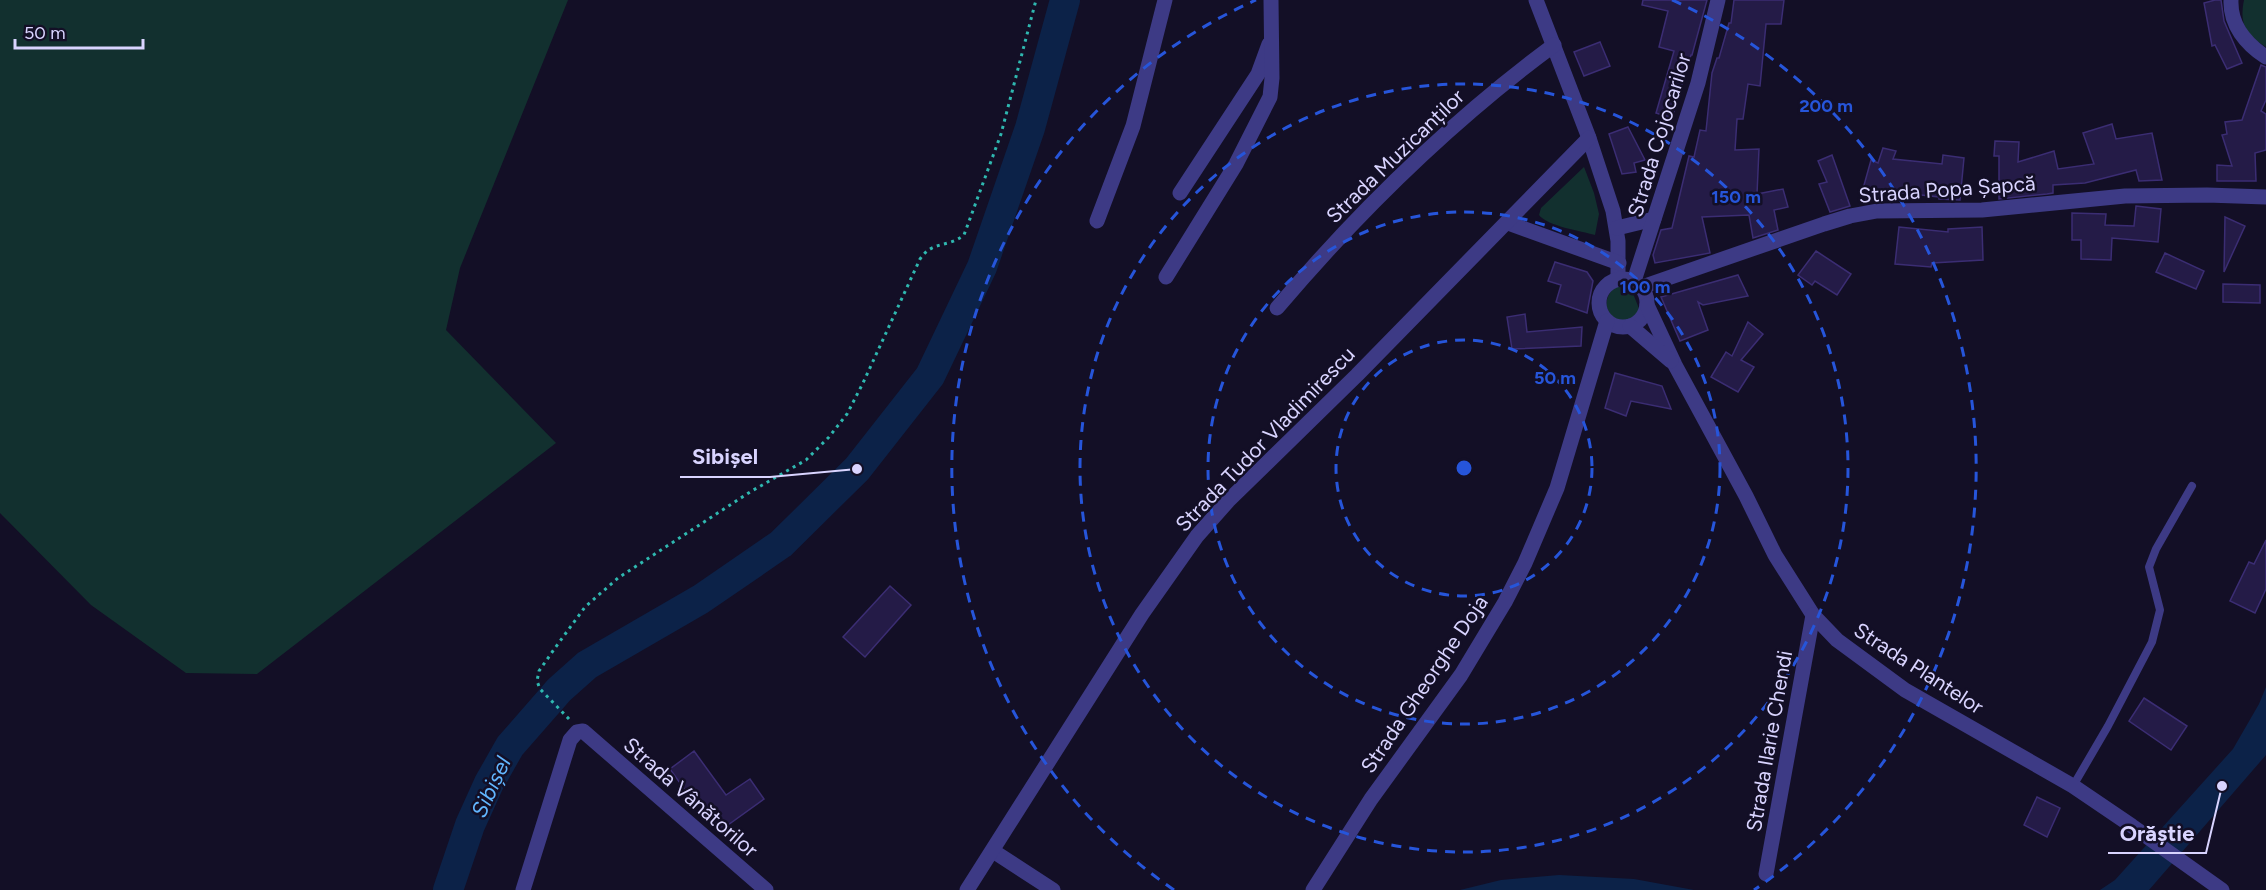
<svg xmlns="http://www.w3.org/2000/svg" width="2266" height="890" viewBox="0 0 2266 890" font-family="Figtree,sans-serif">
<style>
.green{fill:#12302f}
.water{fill:#0c2248}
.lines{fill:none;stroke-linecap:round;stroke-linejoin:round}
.river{stroke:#0c2248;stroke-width:30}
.building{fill:#241b47;stroke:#3b2d73;stroke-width:1.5}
.path{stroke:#2fb8b0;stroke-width:3;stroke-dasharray:3 4.5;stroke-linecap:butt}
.service{stroke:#3d3a85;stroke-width:8}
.minor{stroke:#3d3a85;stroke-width:15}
.ring{fill:none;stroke:#2655da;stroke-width:3;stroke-dasharray:10 8}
.labels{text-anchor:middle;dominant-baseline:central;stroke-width:5;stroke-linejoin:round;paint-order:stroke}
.street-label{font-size:21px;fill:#d9d4ff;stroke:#130f26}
.water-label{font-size:22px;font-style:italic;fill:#62b6ff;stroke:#130f26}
.centre{fill:#2655da;stroke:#130f26;stroke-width:3}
.ring-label{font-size:18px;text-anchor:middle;font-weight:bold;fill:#2655da;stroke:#130f26;stroke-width:5;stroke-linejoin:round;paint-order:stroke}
.leader{fill:none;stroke:#d9d4ff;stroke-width:2}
.callout-dot{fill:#d9d4ff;stroke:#130f26;stroke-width:2}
.callout-label{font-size:22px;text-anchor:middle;font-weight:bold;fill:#d9d4ff;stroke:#130f26;stroke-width:5;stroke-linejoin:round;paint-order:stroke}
</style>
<rect width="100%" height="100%" fill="#130f26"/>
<g class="green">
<path d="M0,0H568L460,268L446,330L556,443L257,674L186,673L91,605L0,513Z"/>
<path d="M2244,0H2266V47C2246,35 2239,24 2244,0Z"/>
<path d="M1584,167L1594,193L1599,214L1595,235C1581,231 1547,226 1539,215L1541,208Z"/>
<path d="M1619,285L1630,286L1640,311C1626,325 1614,325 1606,306C1607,296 1610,290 1619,285Z"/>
</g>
<g class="water">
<path d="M2266,687V755L2149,890H2100L2115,880L2233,749L2259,704Z"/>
<path d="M1559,875L1634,879L1694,890H1460L1501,880Z"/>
</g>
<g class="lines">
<path class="river" d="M448,890L470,825L489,783L510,746L559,690L587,665L701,599L781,544L857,469L930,376L982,267L1030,128L1065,0"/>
</g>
<g class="building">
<path d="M1643,0H1707L1692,55H1691L1672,118L1656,113L1674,51L1659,47L1668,11L1642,5Z"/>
<path d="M1734,0H1784L1781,24H1766L1760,86L1748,84L1743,119H1737L1735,150L1759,149L1757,194L1783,189L1788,207L1774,210L1778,230L1753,238L1749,215L1702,217L1710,253L1655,263L1653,255L1661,230L1672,228L1689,156L1694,157L1700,130L1706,131L1712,73L1717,58H1719L1729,23H1731Z"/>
<path d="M2215,0H2221L2224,21L2242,63L2227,69L2215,45L2212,46L2204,3Z"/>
<path d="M1600,42L1610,66L1584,76L1574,52Z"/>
<path d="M2261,65L2266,67V100L2261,111L2266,114V150L2255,153L2256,181H2217V165L2232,166L2222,135L2227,134L2225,122L2242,120Z"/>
<path d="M2112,124L2116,139L2152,133L2162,180L2139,181L2136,170L2085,183L2053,185V193L2047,194L1999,199V156H1994L1995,141L2019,142L2018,162L2054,151L2058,169L2094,164L2083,133Z"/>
<path d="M1628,127L1645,160L1634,163L1636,172L1622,174L1609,134Z"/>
<path d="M1883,148L1896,151L1893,159L1942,164L1943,155L1964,158L1960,200L1939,199V197L1885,191L1882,201L1861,196L1871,160L1878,163Z"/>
<path d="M1832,155L1850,206L1830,212L1819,184L1827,182L1818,161Z"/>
<path d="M2136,206L2161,209L2158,242L2112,238L2111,260L2081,259V240H2072V213L2106,214L2105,225L2134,226Z"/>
<path d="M2225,217L2245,226L2224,272Z"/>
<path d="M1899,227L1948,232V229L1982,227L1983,260L1932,263L1931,267L1895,264Z"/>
<path d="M1816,251L1851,274L1837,295L1815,281L1812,285L1798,275Z"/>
<path d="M2165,253L2204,271L2196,289L2156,272Z"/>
<path d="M1555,262L1587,272L1593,281L1587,313L1556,302L1561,285L1548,281Z"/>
<path d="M1738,275L1748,296L1703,305L1698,302L1708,330L1680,341L1661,297Z"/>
<path d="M2223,284L2260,285V303L2223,302Z"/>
<path d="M1525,314L1527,332L1582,327L1581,346L1512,349L1507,317Z"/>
<path d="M1748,322L1763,334L1741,360L1754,367L1738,392L1711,377L1726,352L1732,356Z"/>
<path d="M1615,373L1662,386L1671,409L1631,401L1626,416L1605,408Z"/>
<path d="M2266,540V589L2255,613L2230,601L2249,562L2254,564Z"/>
<path d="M890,586L911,605L865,657L843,637Z"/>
<path d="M2144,698L2187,726L2171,750L2129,721Z"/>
<path d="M694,751L726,795L750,779L764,799L721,830L697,797L692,800L670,769Z"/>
<path d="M2037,797L2060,808L2047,837L2024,825Z"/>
</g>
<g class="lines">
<path class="path" d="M569,719L540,689L537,681L539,671L555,648L585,607L618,578L750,492L806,460L829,437L847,414L863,383L920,259C933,240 948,248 964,235L1001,134L1036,0"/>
<path class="service" d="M2073,786L2108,726L2152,642L2160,610L2149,567L2156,549L2192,486"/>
<g class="minor">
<path d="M1536,0L1589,138L1613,211L1618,241V279"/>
<path d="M2231,0C2230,25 2246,44 2266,57"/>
<path d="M1180,193L1258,74L1269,44"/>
<path d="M1097,221L1133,126L1165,0"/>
<path d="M1508,223L1619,263"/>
<path d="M1617,228L1654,219"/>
<path d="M1166,277L1236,164L1270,97L1272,78L1271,0"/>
<circle cx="1623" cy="303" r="24"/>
<path d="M1634,281L1698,83L1718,0"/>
<path d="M1642,287L1824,224L1850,216L1877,211L1982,210L2125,196L2207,195L2266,197"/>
<path d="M1647,305L1675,365L1746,496L1775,555L1813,615L1837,640L1905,690L2073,786L2132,826L2222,890"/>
<path d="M1277,308C1360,210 1450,122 1554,45"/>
<path d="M1630,326L1671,361"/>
<path d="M993,851L1053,890"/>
<path d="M1766,874L1813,615"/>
<path d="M523,890L570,740L577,732L583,731L766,890"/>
<path d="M967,890L1142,614L1197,536L1228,501L1357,375L1589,138"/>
<path d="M1313,890L1371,799L1461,675L1505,602L1525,563L1557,488L1607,321"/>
</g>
</g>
<g class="ring">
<circle cx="1464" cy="468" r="128"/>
<circle cx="1464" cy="468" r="256"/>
<circle cx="1464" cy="468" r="384"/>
<path d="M1174 890A512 512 0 0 1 1256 0M1672 0A512 512 0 0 1 1754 890"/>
</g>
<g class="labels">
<g class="street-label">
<text transform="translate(1659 135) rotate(-73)">Strada Cojocarilor</text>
<text transform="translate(1395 156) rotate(-44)">Strada Muzicanților</text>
<text transform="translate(1947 189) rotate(-4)">Strada Popa Șapcă</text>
<text transform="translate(1265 439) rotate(-46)">Strada Tudor Vladimirescu</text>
<text transform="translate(1919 668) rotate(33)">Strada Plantelor</text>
<text transform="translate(1424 684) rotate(-56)">Strada Gheorghe Doja</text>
<text transform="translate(1769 741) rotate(-80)">Strada Ilarie Chendi</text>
<text transform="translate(691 797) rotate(41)">Strada Vânătorilor</text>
</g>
<g class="water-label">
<text transform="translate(491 787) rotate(-65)">Sibișel</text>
</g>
</g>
<circle cx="1464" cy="468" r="9" class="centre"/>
<g class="ring-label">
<text x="1826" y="112">200 m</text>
<text x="1736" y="203">150 m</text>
<text x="1645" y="293">100 m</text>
<text x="1555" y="384">50 m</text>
</g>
<path class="leader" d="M857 469L770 477H680M2222 786L2206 853H2108"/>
<g class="callout-dot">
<circle cx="857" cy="469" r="6"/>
<circle cx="2222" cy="786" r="6"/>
</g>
<g class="callout-label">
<text x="725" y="464">Sibișel</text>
<text x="2157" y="841">Orăștie</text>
</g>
<path d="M15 39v9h128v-9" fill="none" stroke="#d9d4ff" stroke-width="3"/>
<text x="24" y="39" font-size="18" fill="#d9d4ff" stroke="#130f26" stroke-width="4.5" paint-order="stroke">50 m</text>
</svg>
